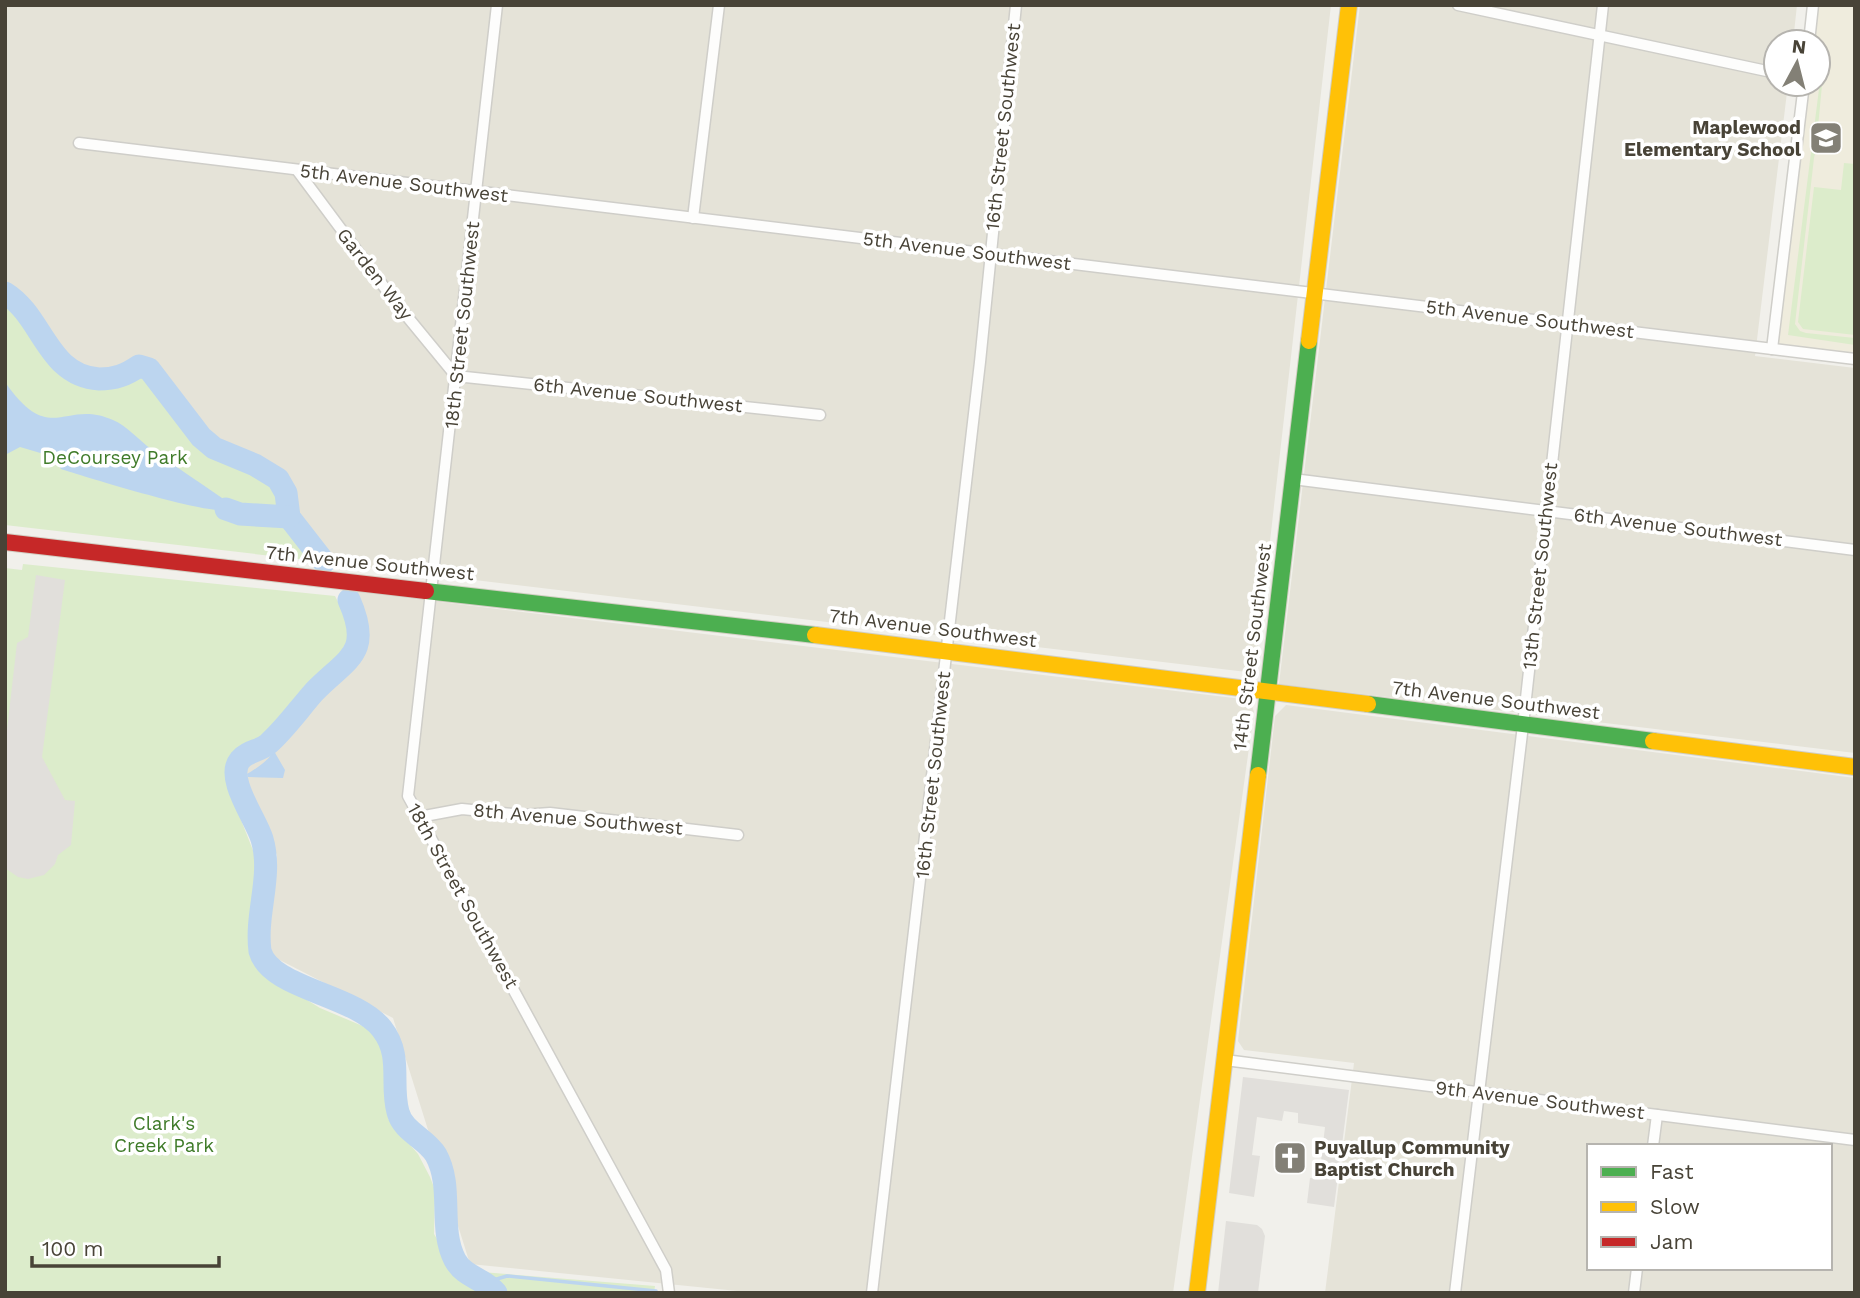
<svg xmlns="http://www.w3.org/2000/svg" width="1860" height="1298" viewBox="0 0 1860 1298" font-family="'Work Sans',sans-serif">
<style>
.residential{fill:#e5e3d8;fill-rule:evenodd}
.education{fill:#efecdd}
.green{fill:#dceccb}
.parking{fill:#e1dfdb}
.water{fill:#bcd5ef}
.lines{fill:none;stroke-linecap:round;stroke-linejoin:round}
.stream{stroke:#bcd5ef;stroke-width:3.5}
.river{stroke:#bcd5ef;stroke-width:23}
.street-casing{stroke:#cfcec9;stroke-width:13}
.fast-casing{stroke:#d1cec2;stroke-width:18}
.slow-casing{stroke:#d1cec2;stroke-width:18}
.jam-casing{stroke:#d1cec2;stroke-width:18}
.street{stroke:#fdfdfc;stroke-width:10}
.fast{stroke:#4caf50;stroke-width:16}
.slow{stroke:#ffc107;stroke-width:16}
.jam{stroke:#c62828;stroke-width:16}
.labels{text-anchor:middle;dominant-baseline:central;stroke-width:7;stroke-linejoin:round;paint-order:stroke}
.street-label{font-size:19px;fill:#484337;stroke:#fff}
.poi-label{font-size:19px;font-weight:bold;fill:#484337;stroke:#fff;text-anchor:end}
.park-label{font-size:19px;fill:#3f7b29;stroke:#fff}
</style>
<rect width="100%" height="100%" fill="#f1f0eb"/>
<g class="residential">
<path d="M5,5H1331L1255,673L324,562L289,517L286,493L278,479L255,465L214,448L201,437L149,369L139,366L122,376L100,379L67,367L47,346L26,312L5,293Z"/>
<path d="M1360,5H1797L1793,42H1776V84H1788L1755,356L1855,368V753L1279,684Z"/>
<path d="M349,591L1242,699L1251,703L1254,712L1173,1293H757L470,1264L393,1018L268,954L277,855L241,779L244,762L267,752L360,659L366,636Z"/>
<path d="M1286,705L1855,778V1293H1325L1354,1063L1244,1050L1238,1041L1275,716ZM1589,1146H1830V1268H1589Z"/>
</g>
<path class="education" d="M1813,5H1855V359L1772,349L1804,84H1818V42H1809Z"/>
<g class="green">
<path d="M1820,81L1825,83L1822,85L1818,127L1821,128L1814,158L1795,324L1800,331L1806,333L1855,338V345L1788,335Z"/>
<path d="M1844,163L1855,164V335L1803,329L1798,322L1814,187L1841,190Z"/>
<path d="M5,293C43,316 47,376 99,379C115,379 127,376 139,366L149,369L201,437L214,448L255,465L278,479L286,493L289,517L324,562L5,525Z"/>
<path d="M23,564L335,596L351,627L349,652L318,681L268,738L239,752L227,768L232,797L258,863L253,943L257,961L276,981L320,1008L365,1027L376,1035L387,1067L388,1119L418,1154L430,1177L435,1190L434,1234L456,1270L655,1286L654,1293H5V568L22,570Z"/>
</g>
<g class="parking">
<path d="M36,575L65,580L42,757L65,800L75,801L71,845L58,855L55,864L44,875L28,879L18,877L5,868V747L17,643L28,637Z"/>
<path d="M1243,1077L1349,1090L1334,1207L1307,1203L1310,1178H1319L1325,1127L1298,1123V1113L1284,1111L1282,1121L1257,1117L1252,1155L1260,1156L1254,1197L1229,1193Z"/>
<path d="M1226,1221L1257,1225L1262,1229L1265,1236L1258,1293H1218Z"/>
</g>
<g class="water">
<path d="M5,382C51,448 64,398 113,420C127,426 139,440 151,449C175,466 199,482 222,498L226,509C214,517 83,476 61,469L54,457L20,447L5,455Z"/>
<path d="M274,751L285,770L283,778L248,777L247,774C257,768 268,761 274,751Z"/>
</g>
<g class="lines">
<path class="stream" d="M483,1283L507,1276L656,1291"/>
<g class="river">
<path d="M5,293C43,316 47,376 99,379C115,379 126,375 139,366L149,369L201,437L214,448L255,465L278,479L286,493L289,517L324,562"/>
<path d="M226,509L240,514L289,517"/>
<path d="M349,600C373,654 347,658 314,692C299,709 285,729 268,744C260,751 247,751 240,760C225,778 256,819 262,839C273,876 255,913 260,951C270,989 355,994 382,1029C403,1056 390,1083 398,1112C403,1132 426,1138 436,1155C454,1188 438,1227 455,1260C465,1278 484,1278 496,1293"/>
</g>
<defs>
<g id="street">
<path d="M497,5L408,796L666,1270L669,1293"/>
<path d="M1458,5L1776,73"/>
<path d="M1809,42L1813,5"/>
<path d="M79,143L1855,359"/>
<path d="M297,170L396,303L456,376L820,415"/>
<path d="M693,218L719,5"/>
<path d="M1772,349L1804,84"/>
<path d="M1293,479L1855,550"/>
<path d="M419,817L462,809L522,815L550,813L738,835"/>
<path d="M1225,1060L1855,1140"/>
<path d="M1653,1146L1657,1115"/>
<path d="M872,1293L980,362L1016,5"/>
<path d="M1455,1293L1523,725L1603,5"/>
<path d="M1634,1293L1637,1268"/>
</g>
<g id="fast">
<path d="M426,591L815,635"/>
<path d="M1368,704L1653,741"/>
<path d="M1258,775L1309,341"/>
</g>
<g id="slow">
<path d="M1309,341L1349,5"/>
<path d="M815,635L1368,704"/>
<path d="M1653,741L1855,767"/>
<path d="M1197,1293L1258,775"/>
</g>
<path id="jam" d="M5,542L426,591"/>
</defs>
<use href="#street" class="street-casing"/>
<use href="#fast" class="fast-casing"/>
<use href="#slow" class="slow-casing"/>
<use href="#jam" class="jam-casing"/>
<use href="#street" class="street"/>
<use href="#fast" class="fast"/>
<use href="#slow" class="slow"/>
<use href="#jam" class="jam"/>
</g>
<defs>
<symbol id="school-square" viewBox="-11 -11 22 22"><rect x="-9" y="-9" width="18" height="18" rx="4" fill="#838076" stroke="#fff"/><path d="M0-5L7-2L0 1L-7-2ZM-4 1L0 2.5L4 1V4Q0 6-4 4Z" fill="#fff"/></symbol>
<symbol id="church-square" viewBox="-11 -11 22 22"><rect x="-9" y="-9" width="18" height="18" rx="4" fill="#838076" stroke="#fff"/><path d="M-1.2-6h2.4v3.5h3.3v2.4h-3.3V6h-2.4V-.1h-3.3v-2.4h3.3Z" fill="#fff"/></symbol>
</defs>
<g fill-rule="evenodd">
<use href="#school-square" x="1807" y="119" width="38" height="38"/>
<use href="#church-square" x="1271" y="1139" width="38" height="38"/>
</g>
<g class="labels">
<g class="street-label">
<text transform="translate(1003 127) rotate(-84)">16th Street Southwest</text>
<text transform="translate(404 183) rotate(7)">5th Avenue Southwest</text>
<text transform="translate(967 251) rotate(7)">5th Avenue Southwest</text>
<text transform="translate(375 274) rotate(52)">Garden Way</text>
<text transform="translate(1530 319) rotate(7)">5th Avenue Southwest</text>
<text transform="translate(462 325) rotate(-84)">18th Street Southwest</text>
<text transform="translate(638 395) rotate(6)">6th Avenue Southwest</text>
<text transform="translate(1678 527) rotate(7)">6th Avenue Southwest</text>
<text transform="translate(370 563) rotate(6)">7th Avenue Southwest</text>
<text transform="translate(1540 566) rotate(-84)">13th Street Southwest</text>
<text transform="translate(933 628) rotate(7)">7th Avenue Southwest</text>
<text transform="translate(1252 647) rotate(-83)">14th Street Southwest</text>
<text transform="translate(1496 700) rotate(7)">7th Avenue Southwest</text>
<text transform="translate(933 775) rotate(-84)">16th Street Southwest</text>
<text transform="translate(578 819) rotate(5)">8th Avenue Southwest</text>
<text transform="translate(463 896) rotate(61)">18th Street Southwest</text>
<text transform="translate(1540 1100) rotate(7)">9th Avenue Southwest</text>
</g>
<g class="poi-label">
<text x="1801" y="127">Maplewood<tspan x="1801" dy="22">Elementary School</tspan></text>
<text x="1314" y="1147" text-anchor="start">Puyallup Community<tspan x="1314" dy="22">Baptist Church</tspan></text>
</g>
<g class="park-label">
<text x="115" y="457">DeCoursey Park</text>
<text x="164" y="1123">Clark's<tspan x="164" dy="22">Creek Park</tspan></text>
</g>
</g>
<rect width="1860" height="1298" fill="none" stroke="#484337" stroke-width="14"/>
<rect x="1587" y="1144" width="245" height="126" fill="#ffffff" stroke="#b6b4af" stroke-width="2"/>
<rect x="1601" y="1167" width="35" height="10" fill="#4caf50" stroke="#b6b4af" stroke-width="2"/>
<text x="1650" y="1179" font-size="21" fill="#484337">Fast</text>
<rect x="1601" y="1202" width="35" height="10" fill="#ffc107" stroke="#b6b4af" stroke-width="2"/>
<text x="1650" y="1214" font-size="21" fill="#484337">Slow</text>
<rect x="1601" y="1237" width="35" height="10" fill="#c62828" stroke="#b6b4af" stroke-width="2"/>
<text x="1650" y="1249" font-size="21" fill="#484337">Jam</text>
<g transform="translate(1797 63) rotate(7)"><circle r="33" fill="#ffffff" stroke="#b6b4af" stroke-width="2"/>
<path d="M0-5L12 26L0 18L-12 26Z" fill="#838076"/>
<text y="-10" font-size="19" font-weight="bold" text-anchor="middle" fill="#484337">N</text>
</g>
<path d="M32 1256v10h187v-10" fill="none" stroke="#484337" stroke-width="3.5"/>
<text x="42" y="1256" font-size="21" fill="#484337" stroke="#ffffff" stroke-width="5" paint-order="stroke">100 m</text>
</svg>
